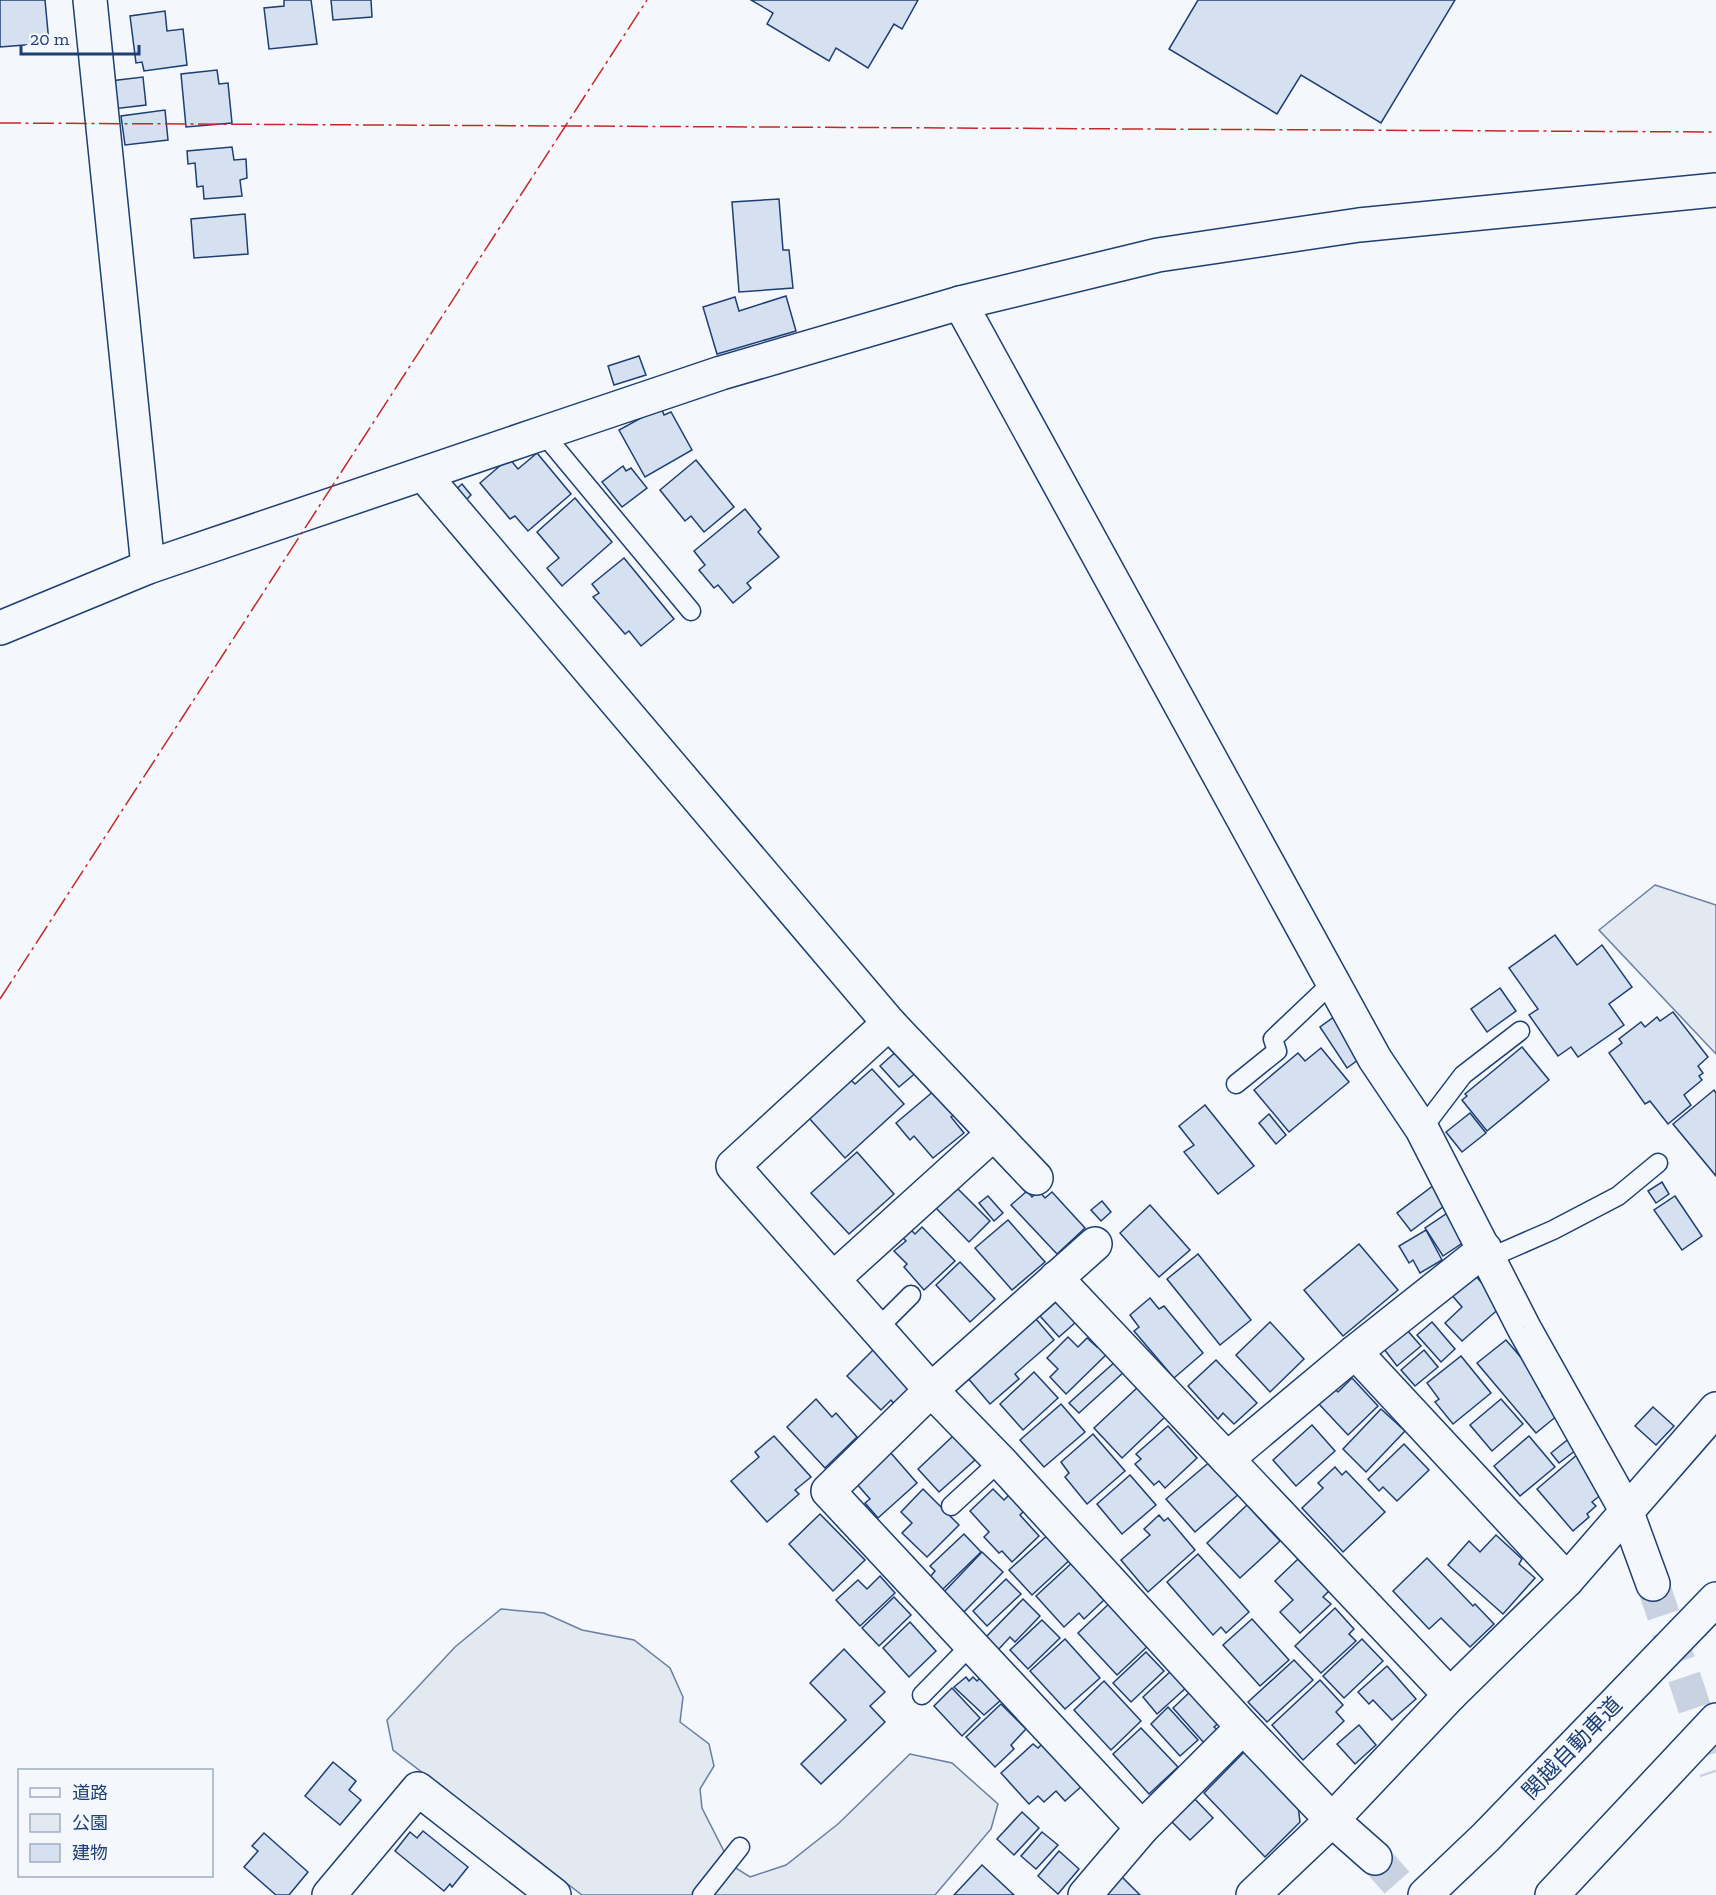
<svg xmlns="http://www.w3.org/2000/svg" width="1716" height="1895" viewBox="0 0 1716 1895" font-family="'Zilla Slab','Noto Sans JP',serif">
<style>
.green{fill:#e3e9f0;stroke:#687fa3;stroke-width:1.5}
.building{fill:#d5e0f0;stroke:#1d3f73;stroke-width:1.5}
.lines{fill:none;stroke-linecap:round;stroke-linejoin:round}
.minor-tunnel{stroke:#c9d2e0;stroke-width:33;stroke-dasharray:33 16;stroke-linecap:butt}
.service-casing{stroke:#1d3f73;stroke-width:21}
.minor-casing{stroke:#1d3f73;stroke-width:36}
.motorway-casing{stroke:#1d3f73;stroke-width:36}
.service{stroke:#f4f7fb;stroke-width:18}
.minor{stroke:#f4f7fb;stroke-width:33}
.motorway{stroke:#f4f7fb;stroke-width:33}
.power{stroke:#c62828;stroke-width:1.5;stroke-dasharray:21 4.5 3 4.5;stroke-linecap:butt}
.labels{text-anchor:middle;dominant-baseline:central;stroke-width:4.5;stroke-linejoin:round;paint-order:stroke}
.street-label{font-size:22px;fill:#1d3f73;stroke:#f4f7fb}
</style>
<rect width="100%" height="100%" fill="#f4f7fb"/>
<g class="green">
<path d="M1655,885L1716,905V1054L1599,930Z"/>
<path d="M501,1609L544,1613L582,1630L634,1640L670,1668L683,1697L680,1722L709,1744L714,1766L700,1789L702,1808L731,1865L750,1877L786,1865L838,1824L910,1754L952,1763L998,1804L991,1829L935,1895H582L393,1750L387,1720L455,1647Z"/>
</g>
<g class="building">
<path d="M0,0H45L49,43L0,47Z"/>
<path d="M284,0H311L317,44L269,49L264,8L284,6Z"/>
<path d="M331,0H371L372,17L333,20Z"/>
<path d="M751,0H918L902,29L894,24L868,68L836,48L829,61L767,24L773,13Z"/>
<path d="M1198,0H1455L1381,123L1301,75L1277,114L1169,49Z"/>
<path d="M165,11L167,31L183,29L187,65L144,71L142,62L136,63L130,16Z"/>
<path d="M217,70L219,84L228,83L232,123L186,127L181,74Z"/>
<path d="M143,77L146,105L113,109L110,81Z"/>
<path d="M165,110L168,140L125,145L121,116Z"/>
<path d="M232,147L234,160L246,159L247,178L240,180L242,196L204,199L203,186L197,187L195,163L188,164L187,151Z"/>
<path d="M779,199L783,250H789L793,288L739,292L732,202Z"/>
<path d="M245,214L248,254L194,258L191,219Z"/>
<path d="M786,296L796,331L717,354L703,307L735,297L739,311Z"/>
<path d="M639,356L646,375L614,385L608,366Z"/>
<path d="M661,407L664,415L671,412L692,450L645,477L619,430Z"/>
<path d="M537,453L571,494L528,531L515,516L510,519L480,483L509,458L518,469Z"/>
<path d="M696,460L734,507L704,532L691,516L685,521L660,490Z"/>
<path d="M623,466L626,471L631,468L647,488L622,507L602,482Z"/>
<path d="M462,484L471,495L464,502L454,491Z"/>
<path d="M575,498L612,542L562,586L547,568L559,558L537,532Z"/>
<path d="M745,509L761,529L758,532L779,557L747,583L751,588L733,603L718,585L714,588L699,570L705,565L694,551Z"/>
<path d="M624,558L674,619L641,646L629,631L625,634L593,597L599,593L592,584Z"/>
<path d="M1555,935L1577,965L1602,945L1632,987L1609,1004L1624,1025L1578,1057L1571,1047L1558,1056L1529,1015L1538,1009L1509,968Z"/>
<path d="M1500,988L1516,1011L1487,1032L1471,1009Z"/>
<path d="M1673,1012L1708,1057L1698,1066L1703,1073L1699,1076L1702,1080L1684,1095L1691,1105L1668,1124L1650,1101L1645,1104L1609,1053L1622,1043L1619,1039L1641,1022L1645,1027L1657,1017L1660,1021Z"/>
<path d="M1338,1014L1366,1054L1347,1068L1320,1027Z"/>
<path d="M1522,1047L1549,1080L1487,1131L1462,1100L1467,1096L1465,1094Z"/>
<path d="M1321,1048L1349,1082L1289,1132L1254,1090L1298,1053L1305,1061Z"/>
<path d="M899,1049L918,1071L899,1087L880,1066Z"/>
<path d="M872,1069L904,1104L845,1158L809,1118L851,1080L855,1084Z"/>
<path d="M935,1090L955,1114L951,1117L964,1133L933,1158L914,1136L910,1140L896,1123Z"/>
<path d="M1714,1090L1716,1093V1176L1673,1124Z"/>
<path d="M1205,1105L1254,1166L1218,1194L1184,1152L1194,1145L1179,1126Z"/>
<path d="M1470,1113L1486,1133L1462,1152L1446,1132Z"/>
<path d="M1269,1114L1286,1135L1276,1144L1259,1123Z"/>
<path d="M857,1152L894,1194L849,1234L811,1193Z"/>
<path d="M1438,1182L1452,1200L1411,1231L1397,1213Z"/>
<path d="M1662,1182L1669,1194L1656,1203L1648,1191Z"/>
<path d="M957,1188L990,1221L969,1242L936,1208Z"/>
<path d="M1027,1191L1032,1197L1039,1191L1045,1198L1052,1192L1085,1228L1057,1254L1011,1205Z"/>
<path d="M988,1196L1003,1213L994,1221L979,1203Z"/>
<path d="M1675,1196L1702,1236L1682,1250L1654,1210Z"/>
<path d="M1102,1201L1111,1212L1101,1221L1091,1210Z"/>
<path d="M1150,1205L1190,1250L1159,1277L1120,1233Z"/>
<path d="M1455,1208L1467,1240L1443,1256L1425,1228Z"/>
<path d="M1008,1220L1045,1262L1012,1290L975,1248Z"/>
<path d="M922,1227L955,1261L924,1290L904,1267L907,1264L894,1251L906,1241L902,1237L910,1229L915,1234Z"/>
<path d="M1426,1230L1442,1260L1420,1273L1413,1260L1409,1263L1399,1246Z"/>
<path d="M1359,1244L1398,1290L1343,1336L1304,1290Z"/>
<path d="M1198,1254L1251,1320L1220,1345L1167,1279Z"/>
<path d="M960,1262L995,1299L970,1322L936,1285Z"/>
<path d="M1473,1273L1502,1306L1462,1341L1445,1323L1462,1307L1450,1293Z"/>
<path d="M1150,1298L1159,1309L1164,1306L1203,1353L1174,1378L1134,1331L1139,1327L1130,1315Z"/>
<path d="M1057,1301L1076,1322L1059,1337L1040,1316Z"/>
<path d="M1036,1319L1054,1340L1015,1374L1019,1379L990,1404L967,1377Z"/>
<path d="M1270,1322L1304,1359L1270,1392L1236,1355Z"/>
<path d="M1432,1322L1455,1349L1441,1362L1417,1335Z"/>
<path d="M1407,1330L1421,1346L1397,1366L1384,1349Z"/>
<path d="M1068,1337L1078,1347L1087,1338L1097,1347L1101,1343L1109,1352L1066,1394L1050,1377L1058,1369L1047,1358Z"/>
<path d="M1506,1340L1549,1390L1542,1396L1558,1415L1536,1433L1477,1363Z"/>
<path d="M873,1350L909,1390L895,1405L891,1400L881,1410L847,1376Z"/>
<path d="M1424,1350L1438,1367L1415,1386L1401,1370Z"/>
<path d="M1461,1356L1491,1393L1453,1424L1435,1402L1439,1399L1427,1383Z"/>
<path d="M1216,1360L1257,1403L1234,1424L1223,1413L1218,1419L1188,1386Z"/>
<path d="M1116,1361L1125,1371L1079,1413L1069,1403Z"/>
<path d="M1034,1372L1058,1398L1023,1430L1000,1404Z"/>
<path d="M1352,1378L1378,1406L1348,1435L1318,1403L1334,1388L1338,1392Z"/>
<path d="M1138,1387L1166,1416L1122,1458L1094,1428Z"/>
<path d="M816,1399L832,1417L836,1413L857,1437L825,1468L787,1427Z"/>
<path d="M1501,1399L1523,1424L1492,1451L1470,1425Z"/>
<path d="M1061,1404L1085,1432L1044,1467L1020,1440Z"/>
<path d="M1653,1407L1674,1426L1656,1445L1635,1426Z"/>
<path d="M1381,1409L1405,1431L1366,1472L1343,1449Z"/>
<path d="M1312,1425L1335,1451L1296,1486L1273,1460Z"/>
<path d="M1168,1426L1197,1458L1165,1488L1159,1481L1154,1485L1135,1464L1141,1459L1136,1454Z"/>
<path d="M1093,1434L1125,1471L1087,1504L1065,1477L1069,1473L1061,1462Z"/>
<path d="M774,1436L811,1477L795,1490L799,1494L767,1522L731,1481L759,1457L755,1452Z"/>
<path d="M953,1436L975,1460L939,1492L918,1469Z"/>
<path d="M1529,1436L1555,1467L1520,1496L1494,1466Z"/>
<path d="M1571,1437L1580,1447L1559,1463L1551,1453Z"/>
<path d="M1404,1444L1429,1470L1397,1501L1383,1487L1379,1491L1368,1479Z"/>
<path d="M890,1452L917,1483L878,1518L865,1503L870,1499L856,1483Z"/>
<path d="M1578,1454L1594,1472L1588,1477L1602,1494L1592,1502L1596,1506L1587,1514L1589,1517L1573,1531L1537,1489Z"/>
<path d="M1212,1460L1240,1493L1195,1532L1166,1499Z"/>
<path d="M1335,1467L1342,1475L1346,1471L1385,1512L1343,1552L1302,1508L1323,1488L1318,1483Z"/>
<path d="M1130,1475L1156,1505L1122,1534L1097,1504Z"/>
<path d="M923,1489L959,1525L927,1557L902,1533L912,1523L901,1512Z"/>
<path d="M993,1489L1004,1500L1009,1495L1024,1511L1020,1515L1039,1536L1012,1562L1002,1551L999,1553L984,1537L989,1532L970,1511Z"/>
<path d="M1247,1505L1280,1541L1240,1578L1207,1543Z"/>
<path d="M820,1514L865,1560L833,1591L789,1544Z"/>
<path d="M1159,1515L1164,1521L1168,1518L1195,1550L1148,1592L1121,1560L1150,1535L1144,1529Z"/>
<path d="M1051,1532L1073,1557L1032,1595L1009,1570Z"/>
<path d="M964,1534L981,1552L942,1590L930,1577L935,1571L930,1566Z"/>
<path d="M1496,1535L1522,1559L1519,1564L1535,1578L1503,1614L1448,1565L1469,1541L1480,1552Z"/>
<path d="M982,1552L1003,1572L964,1612L944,1592Z"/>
<path d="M1198,1554L1249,1612L1226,1633L1221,1627L1213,1635L1167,1582Z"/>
<path d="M1427,1558L1473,1606L1475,1604L1494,1624L1470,1647L1441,1618L1429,1629L1393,1591Z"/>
<path d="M1298,1559L1329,1591L1323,1597L1331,1604L1300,1633L1280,1612L1293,1600L1275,1581Z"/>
<path d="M1075,1560L1104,1591L1099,1595L1104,1600L1084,1619L1079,1613L1064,1627L1036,1596Z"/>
<path d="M880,1576L895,1593L860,1626L836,1600L858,1580L867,1589Z"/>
<path d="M1006,1579L1021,1594L987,1626L973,1611Z"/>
<path d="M894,1597L911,1615L879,1646L862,1628Z"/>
<path d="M1023,1599L1040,1616L1015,1642L1010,1637L998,1650L986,1637Z"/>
<path d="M1113,1600L1149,1645L1117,1675L1078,1633Z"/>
<path d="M1335,1608L1354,1629L1349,1634L1356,1641L1321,1673L1295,1646Z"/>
<path d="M1252,1619L1289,1660L1260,1686L1223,1645Z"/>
<path d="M1042,1620L1060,1638L1028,1669L1010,1650Z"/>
<path d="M910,1622L936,1651L909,1677L883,1648Z"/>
<path d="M1065,1639L1100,1678L1065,1709L1030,1671Z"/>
<path d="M1362,1639L1383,1661L1344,1698L1323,1676Z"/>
<path d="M844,1649L885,1692L870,1706L885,1722L821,1784L801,1764L846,1720L810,1683Z"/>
<path d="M1146,1652L1164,1671L1131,1702L1113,1683Z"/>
<path d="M1294,1660L1313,1680L1267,1722L1248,1702Z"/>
<path d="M1387,1666L1416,1699L1392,1720L1373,1700L1369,1704L1358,1692Z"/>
<path d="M1172,1670L1187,1687L1157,1714L1143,1697Z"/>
<path d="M966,1677L969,1681L973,1677L977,1681L980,1678L1001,1700L984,1715L954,1687Z"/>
<path d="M1320,1680L1343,1705L1336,1712L1344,1721L1303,1760L1272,1725Z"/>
<path d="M1104,1681L1141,1721L1111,1750L1074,1710Z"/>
<path d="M952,1688L980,1718L962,1736L934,1706Z"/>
<path d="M1193,1689L1221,1721L1214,1727L1219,1731L1205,1744L1173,1708Z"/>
<path d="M1001,1704L1026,1729L1011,1745L1014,1749L995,1767L966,1737Z"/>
<path d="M1168,1707L1198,1740L1180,1756L1151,1724Z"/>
<path d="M1359,1725L1376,1745L1355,1764L1337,1744Z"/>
<path d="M1141,1728L1178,1767L1149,1794L1113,1754Z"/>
<path d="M1044,1742L1083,1785L1065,1801L1056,1791L1044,1802L1038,1796L1029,1804L1001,1773L1033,1744L1038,1748Z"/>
<path d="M1246,1750L1298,1806L1300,1822L1265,1857L1204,1793Z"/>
<path d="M333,1762L356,1781L349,1790L361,1800L340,1825L305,1796Z"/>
<path d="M1192,1796L1213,1818L1190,1840L1169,1819Z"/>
<path d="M1022,1812L1039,1828L1014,1855L997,1839Z"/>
<path d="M423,1831L468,1867L452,1887L450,1884L444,1891L395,1851L410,1832L417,1838Z"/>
<path d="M1042,1832L1058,1845L1036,1869L1021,1856Z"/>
<path d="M264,1833L308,1872L289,1895H276L244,1867L258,1851L252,1846Z"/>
<path d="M1059,1851L1079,1869L1058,1894L1038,1876Z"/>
<path d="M982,1865L1014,1895H954Z"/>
<path d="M1120,1875L1140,1895H1100Z"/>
</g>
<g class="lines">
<g class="minor-tunnel">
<path d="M1653,1584L1716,1772"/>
<path d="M1375,1858L1408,1895"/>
</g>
<defs>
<g id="service">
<path d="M543,433L691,611"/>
<path d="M1236,1084L1277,1051L1273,1039L1334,981"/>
<path d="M1422,1129L1463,1075L1520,1031"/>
<path d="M1489,1258L1553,1230L1618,1196L1658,1163"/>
<path d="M877,1329L911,1295"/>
<path d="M951,1506L1000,1461"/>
<path d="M922,1695L971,1645"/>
<path d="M702,1895L740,1847"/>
</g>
<g id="minor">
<path d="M90,0L148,567"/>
<path d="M960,303L1375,1059L1422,1129L1524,1328L1626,1510L1653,1584"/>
<path d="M424,475L889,1023L1036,1178"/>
<path d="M0,628L148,567L543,433L721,373L960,303L1158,255L1359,225L1716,190"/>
<path d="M889,1023L733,1166L931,1390L1000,1461L1243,1727L1332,1820L1375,1858"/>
<path d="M1095,1244L931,1390L828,1491L1142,1828"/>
<path d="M1056,1278L1450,1695"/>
<path d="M833,1279L992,1135"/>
<path d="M1355,1352L1567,1580"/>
<path d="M1227,1459L1355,1352L1485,1249"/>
<path d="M329,1895L418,1789L554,1895"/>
<path d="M1085,1895L1142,1828L1243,1727"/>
<path d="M1253,1895L1332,1820L1450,1695L1567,1580L1716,1409"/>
</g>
<g id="motorway">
<path d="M1425,1895L1486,1837L1716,1599"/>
<path d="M1552,1895L1716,1720"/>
</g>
</defs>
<use href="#service" class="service-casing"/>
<use href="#minor" class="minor-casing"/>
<use href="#motorway" class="motorway-casing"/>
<use href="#service" class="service"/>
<use href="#minor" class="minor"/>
<use href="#motorway" class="motorway"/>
<g class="power">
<path d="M0,123L1716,132"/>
<path d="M0,999L647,0"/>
</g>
</g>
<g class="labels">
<g class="street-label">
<text transform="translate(1572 1748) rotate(-46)">関越自動車道</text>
</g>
</g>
<rect x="18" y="1769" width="195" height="108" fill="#f4f7fb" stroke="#9eadc5" stroke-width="1.5"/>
<rect x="30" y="1788" width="30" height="9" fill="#f4f7fb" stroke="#9eadc5" stroke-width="1.5"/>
<text x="72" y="1799" font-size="18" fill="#1d3f73">道路</text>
<rect x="30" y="1814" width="30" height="18" fill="#e3e9f0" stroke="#9eadc5" stroke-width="1.5"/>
<text x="72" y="1829" font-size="18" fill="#1d3f73">公園</text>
<rect x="30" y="1844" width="30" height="18" fill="#d5e0f0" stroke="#9eadc5" stroke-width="1.5"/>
<text x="72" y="1859" font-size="18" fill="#1d3f73">建物</text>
<path d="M21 45v9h118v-9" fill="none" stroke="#1d3f73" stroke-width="3"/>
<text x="30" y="45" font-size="18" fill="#1d3f73" stroke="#f4f7fb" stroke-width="4.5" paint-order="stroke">20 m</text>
</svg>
